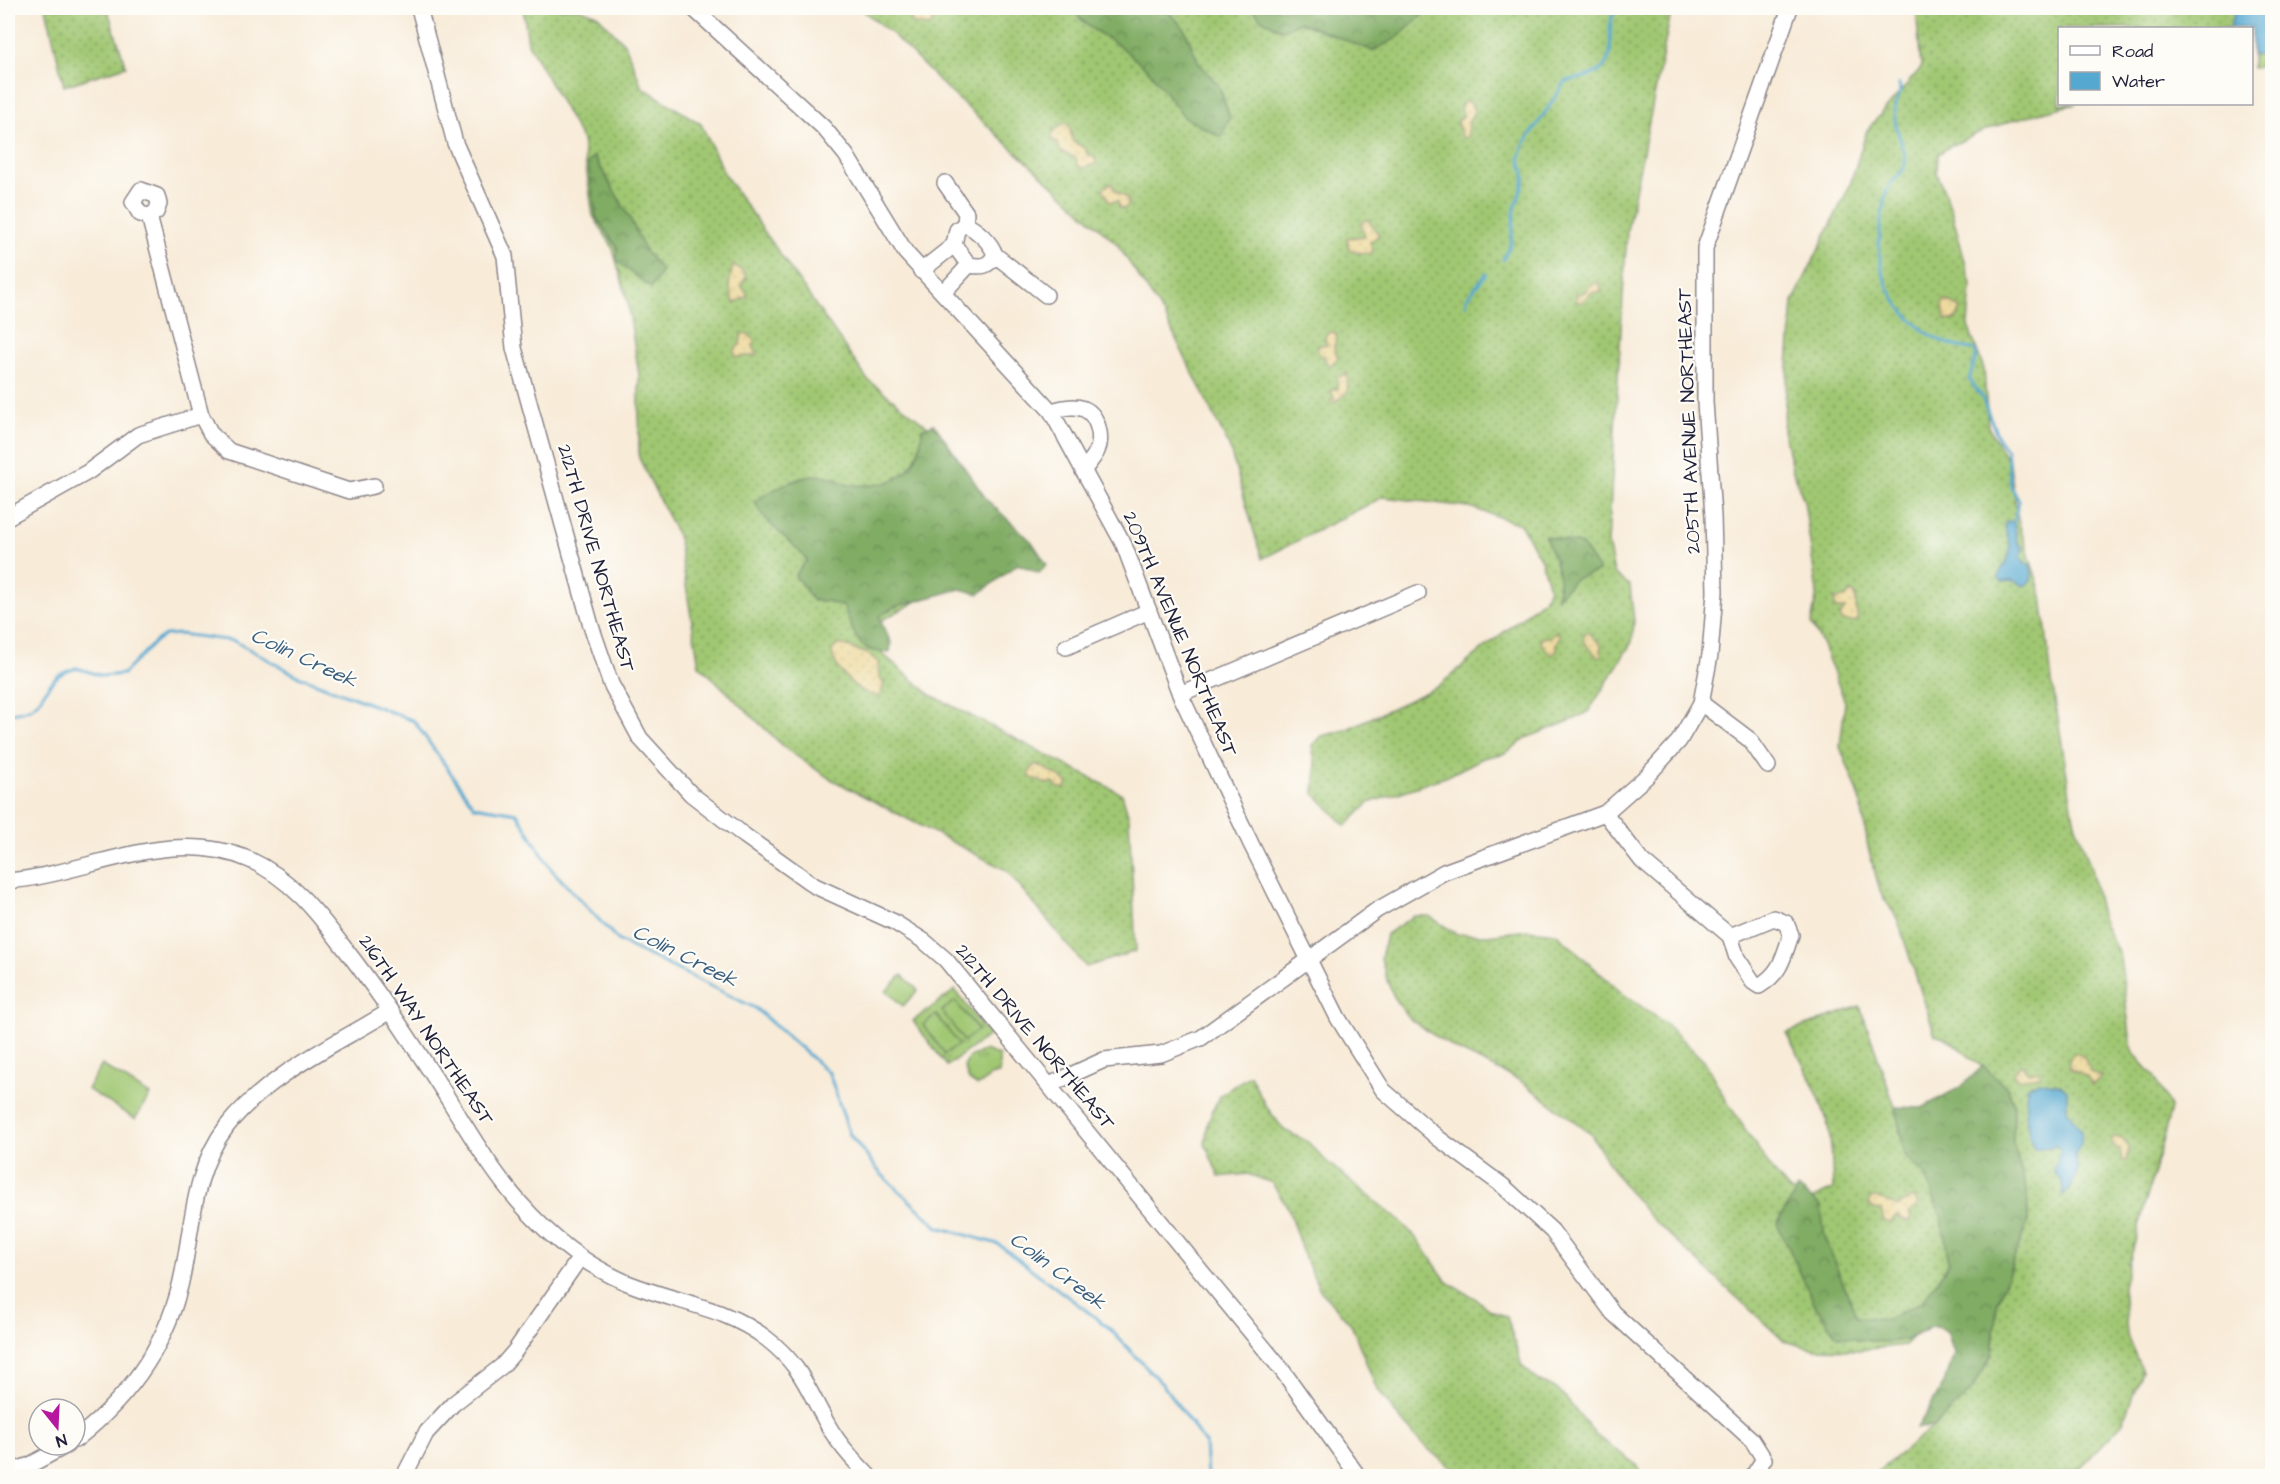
<svg xmlns="http://www.w3.org/2000/svg" width="2280" height="1484" viewBox="0 0 2280 1484" font-family="'Architects Daughter',sans-serif">
<style>
.grass{fill:url(#grass-dots);stroke:#617456;stroke-width:1.5}
.forest{fill:url(#forest-crowns);stroke:#516750;stroke-width:1.5}
.sand{fill:url(#sand-dots);stroke:#887e6c;stroke-width:1.5}
.park{fill:url(#park-tufts);stroke:#617456;stroke-width:1.5}
.garden{fill:#a0c772;stroke:#617456;stroke-width:1.5}
.water{fill:#55a8d0;stroke:#3c6586;stroke-width:1.5}
.lines{fill:none;stroke-linecap:round;stroke-linejoin:round}
.stream{stroke:#55a8d0;stroke-width:3}
.minor-casing{stroke:#8d868a;stroke-width:18}
.minor{stroke:#fff;stroke-width:15}
.labels{text-anchor:middle;dominant-baseline:central;stroke-width:4.5;stroke-linejoin:round;paint-order:stroke}
.street-label{font-size:20px;fill:#22223b;stroke:#fdfcf7}
.water-label{font-size:21px;font-style:italic;fill:#395e7e;stroke:#fdfcf7}
</style>
<defs>
<pattern id="grass-dots" width="8" height="8" patternUnits="userSpaceOnUse" patternTransform="scale(1.5)"><rect width="8" height="8" fill="#a0c772"/><path d="M2 2h.1M6 6h.1" fill="none" stroke="#82a15f" stroke-width="1.8" stroke-linecap="round"/></pattern>
<pattern id="forest-crowns" width="20" height="18" patternUnits="userSpaceOnUse" patternTransform="scale(1.5)"><rect width="20" height="18" fill="#80ac64"/><path d="M2 6a3 3 0 1 1 6 0M12 15a3 3 0 1 1 6 0" fill="none" stroke="#688c54"/></pattern>
<pattern id="sand-dots" width="8" height="8" patternUnits="userSpaceOnUse" patternTransform="scale(1.5)"><rect width="8" height="8" fill="#eeda9e"/><path d="M2 2h.1M6 6h.1" fill="none" stroke="#ccbb89" stroke-width="1.8" stroke-linecap="round"/></pattern>
<pattern id="park-tufts" width="24" height="20" patternUnits="userSpaceOnUse" patternTransform="scale(1.5)"><rect width="24" height="20" fill="#a0c772"/><path d="M3 7l-1-3M5 7V3M7 7l1-3M15 17l-1-3M17 17v-4M19 17l1-3" fill="none" stroke="#82a15f"/></pattern>
</defs>
<rect width="100%" height="100%" fill="#fdfcf7"/>
<filter id="ink" filterUnits="userSpaceOnUse"><feTurbulence type="fractalNoise" baseFrequency=".0167" numOctaves="2"/><feDisplacementMap in="SourceGraphic" scale="12" xChannelSelector="R" yChannelSelector="G"/><feConvolveMatrix kernelMatrix="1 2 1 2 8 2 1 2 1" color-interpolation-filters="sRGB"/></filter>
<filter id="wash" filterUnits="userSpaceOnUse"><feTurbulence type="fractalNoise" baseFrequency=".008" numOctaves="4" result="noise"/><feDisplacementMap in="SourceGraphic" scale="24" xChannelSelector="R" yChannelSelector="G"/><feGaussianBlur stdDeviation="1.35" result="paint"/><feColorMatrix in="noise" values="0 0 0 0 0 0 0 0 0 0 0 0 0 0 0 0 0 1.4 0 .05"/><feComposite in="paint" operator="in"/></filter>
<g filter="url(#wash)">
<rect width="100%" height="100%" fill="#f8ebd8"/>
<g class="grass">
<path d="M46,8H107L126,66L64,86Z"/>
<path d="M523,8H579L597,15L625,44L642,87L701,124L725,175L867,379L930,428L947,585L858,633L931,695L1122,794L1129,818L1136,951L1086,967L1006,870L829,778L786,749L699,665L678,537L639,458V375L627,299L612,246L593,216L582,140L528,43Z"/>
<path d="M860,8H1672L1627,231L1608,543L1614,573L1630,586L1634,621L1632,642L1589,711L1575,719L1526,738L1506,753L1483,758L1448,776L1369,803L1346,826L1314,793L1316,769L1312,745L1322,736L1345,730L1437,687L1544,599L1549,588L1541,560L1520,524L1469,507L1383,497L1262,559L1229,446L1164,315L1117,244L945,87L892,34Z"/>
<path d="M1916,8H2272V66L2252,68V28H2060V104H2076C2028,115 1980,127 1938,154L1937,173L1951,209L1971,284L1968,326L1984,369L1988,427L2010,464L2018,520L2042,596L2052,681L2074,819L2091,868L2101,916L2120,957L2132,1051L2154,1076L2171,1109L2123,1286L2127,1335L2142,1371L2122,1424L2079,1469L2048,1476H1872L1933,1427L1972,1390L1992,1354L1997,1304L2028,1221L2027,1190L2013,1144L2014,1106L2008,1088L1949,1040L1935,1035L1897,918L1881,894L1868,847L1860,798L1840,747L1845,702L1822,643L1811,624L1817,593L1804,501L1792,469L1783,430L1793,302L1850,185L1867,130L1921,68Z"/>
<path d="M1414,916H1429L1457,934L1487,935L1528,930L1556,933L1622,993L1665,1023L1705,1062L1724,1097L1772,1170L1789,1190L1809,1200L1833,1189C1832,1166 1832,1141 1826,1118C1817,1088 1801,1060 1786,1033L1860,1006L1895,1107L1905,1155L1926,1176L1942,1219L1949,1263L1937,1308L1905,1345L1860,1350L1814,1349L1784,1341L1650,1217L1617,1176L1590,1133L1519,1080L1455,1049L1412,1021L1396,1001L1388,983L1381,959L1386,934Z"/>
<path d="M1250,1075L1265,1105L1284,1130L1307,1141L1326,1161L1401,1222L1419,1241L1447,1282L1474,1297L1488,1309L1507,1317L1522,1366L1538,1380L1559,1390L1598,1437L1638,1466L1640,1476H1466L1453,1470L1420,1442L1395,1413L1375,1385L1351,1324L1320,1290L1302,1251L1288,1208L1272,1183L1248,1174L1219,1177L1205,1144L1208,1122L1219,1096Z"/>
</g>
<g class="forest">
<path d="M1070,8H1165L1184,28L1199,63L1219,86L1230,118L1221,137L1185,118L1150,72L1120,46L1089,27Z"/>
<path d="M1252,8H1430L1397,38L1373,51L1299,22L1283,30L1262,20Z"/>
<path d="M594,156L630,218L645,251L662,271L651,288L617,261V247L596,217L588,163Z"/>
<path d="M934,424L987,500L1032,542L1047,565L1039,573L1018,564L979,594L960,589L894,607L879,617L891,643L890,652C857,655 854,633 844,607L827,601H813L795,575L807,560C790,538 767,528 755,502C771,489 806,472 828,476C836,478 842,484 850,485C894,489 920,473 922,429Z"/>
<path d="M1545,536L1582,545L1599,571L1575,579L1556,599C1565,579 1553,556 1545,536Z"/>
<path d="M1983,1066L2008,1088L2014,1106L2013,1144L2027,1190L2028,1221L1997,1304L1992,1354L1972,1390L1933,1427L1917,1428L1945,1382L1954,1354L1947,1331L1933,1326C1898,1349 1876,1342 1837,1336L1816,1307L1777,1223L1798,1188L1821,1206L1825,1239L1857,1317L1888,1319L1923,1301L1949,1263L1942,1219L1926,1176L1905,1155L1896,1107L1922,1108L1962,1086Z"/>
</g>
<g class="sand">
<path d="M909,8C920,8 931,10 933,23L928,26L912,23Z"/>
<path d="M1464,102H1470L1474,111L1469,121L1468,136L1465,138L1462,137L1457,122L1464,115L1460,108Z"/>
<path d="M1065,123L1069,126L1073,142L1085,148L1088,156L1095,157L1096,164L1082,168L1078,165L1076,158L1061,152L1056,141L1051,139L1054,131Z"/>
<path d="M1111,183L1116,191L1128,199V205L1124,209L1119,207L1118,201L1110,202L1103,189Z"/>
<path d="M1367,219L1379,235L1370,242L1373,251L1369,254L1350,251L1347,238L1365,236L1361,224Z"/>
<path d="M733,265L742,270L746,277L741,285L748,296L734,303L729,285Z"/>
<path d="M1593,283H1599L1602,292H1592L1582,302H1577L1576,294L1583,293Z"/>
<path d="M1945,300L1961,308L1956,320H1945L1943,304Z"/>
<path d="M1334,332L1337,336L1334,347L1338,358L1330,366L1325,360V356L1320,355L1317,349L1320,345H1327L1325,337L1327,333Z"/>
<path d="M742,333L748,334L755,341L753,346L757,355L736,357L734,351L740,344Z"/>
<path d="M1347,373L1348,391L1334,403L1331,401L1334,398L1331,390L1338,389L1337,378Z"/>
<path d="M1851,592L1855,594C1857,604 1855,610 1858,619L1855,622L1843,621L1840,616L1845,609H1835V599L1845,598Z"/>
<path d="M1557,631L1560,636L1556,644L1557,651L1551,655L1541,643V638L1550,637Z"/>
<path d="M1588,632L1601,645V655L1598,657L1583,641L1584,634Z"/>
<path d="M839,644L868,654L878,662L879,677L884,684L880,696C861,696 833,670 832,650Z"/>
<path d="M1035,764C1045,768 1060,775 1068,784L1065,788H1059L1052,782L1047,784L1030,777L1029,773Z"/>
<path d="M2076,1053L2084,1057L2091,1072L2102,1076L2092,1085L2087,1077L2069,1067V1059Z"/>
<path d="M2021,1064L2029,1073L2039,1071L2041,1076L2017,1079L2014,1072Z"/>
<path d="M2115,1137L2122,1139L2129,1147L2126,1161H2122L2120,1151L2112,1144V1139Z"/>
<path d="M1914,1196L1918,1206L1909,1212L1911,1219L1908,1222L1897,1216L1889,1223L1884,1221L1881,1210L1874,1209L1869,1204L1871,1198C1883,1197 1888,1203 1898,1207Z"/>
</g>
<g class="park">
<path d="M955,990L989,1035L947,1066L913,1021Z"/>
<path d="M985,1050L999,1056V1074L990,1076L978,1086L969,1080L964,1067L969,1057Z"/>
</g>
<g class="garden">
<path d="M902,975L918,990L903,1006L886,991Z"/>
<path d="M955,1001L978,1030L964,1041L942,1011Z"/>
<path d="M936,1015L959,1044L945,1054L923,1025Z"/>
<path d="M102,1065L150,1095L135,1119L87,1089Z"/>
</g>
<g class="water">
<path d="M2236,8H2272V54L2252,55V28H2230Z"/>
<path d="M2014,521L2017,541L2023,548L2021,557L2025,564H2030L2032,573L2031,581L2024,586L2012,580L2002,581L1998,577C2001,567 2010,560 2010,551C2011,540 2004,533 2005,522Z"/>
<path d="M2039,1081L2060,1085L2067,1090V1110L2082,1131L2081,1143L2075,1155L2078,1170L2070,1190L2063,1195L2062,1183L2053,1170L2061,1150L2057,1146L2034,1149C2027,1132 2023,1104 2028,1086Z"/>
</g>
<g class="lines">
<g class="stream">
<path d="M1899,84C1902,96 1896,99 1895,110C1892,128 1907,147 1905,165C1903,176 1890,180 1887,190C1881,210 1878,238 1880,259C1886,305 1928,346 1973,349L1977,354L1969,379L1982,397L1999,440L2007,450L2011,486L2019,501L2014,521"/>
<path d="M1503,260L1511,242L1515,208L1525,178L1520,158L1523,146L1566,81C1577,78 1588,78 1598,72C1623,54 1599,25 1619,8"/>
<path d="M1466,305L1467,298L1486,274"/>
<path d="M8,713C46,711 36,694 58,676C63,672 71,670 76,668L103,676L123,674L156,641L165,635L179,634L234,641L298,676L414,721L474,806L517,813L551,869L619,941L755,1008L829,1073L850,1135L881,1174L938,1227L998,1244L1108,1327L1163,1385L1205,1443L1207,1476"/>
</g>
</g>
</g>
<g filter="url(#ink)">
<g class="lines">
<defs>
<g id="minor">
<path d="M419,8L455,143L505,256L514,348L591,626L611,684L640,738L691,794L745,836L815,886L894,922L924,941L946,960L1282,1370L1358,1476"/>
<path d="M693,8L824,128L846,155L906,253L1051,411L1124,545L1180,694L1251,844L1338,1018L1383,1090L1438,1138L1503,1186L1552,1231L1613,1313L1752,1440L1764,1459L1753,1476"/>
<path d="M945,183L966,213L965,224"/>
<path d="M149,216L140,214L133,202L141,190L157,196L159,204L156,212L149,216L201,415L211,434L229,451L349,491L374,486"/>
<path d="M965,224C977,230 991,242 995,255C988,267 982,267 969,265L954,245L957,230Z"/>
<path d="M995,255L1046,295"/>
<path d="M921,271L954,245"/>
<path d="M943,293L969,265"/>
<path d="M1051,411C1062,408 1073,405 1084,409C1098,415 1103,438 1097,451C1094,458 1087,465 1083,471"/>
<path d="M8,517L88,472L138,435L201,415"/>
<path d="M1066,647L1149,611"/>
<path d="M1180,694L1418,593"/>
<path d="M1701,703L1750,740L1768,766"/>
<path d="M1605,813L1642,861L1730,936L1737,958L1753,982L1759,986C1781,973 1783,958 1791,935L1786,923L1774,918L1730,936"/>
<path d="M8,881C89,874 169,825 250,860C290,878 316,911 342,945C380,993 414,1045 447,1097C469,1132 491,1170 519,1202C548,1235 582,1263 623,1281C671,1302 725,1306 767,1339C803,1367 808,1391 829,1427C840,1446 854,1461 869,1476"/>
<path d="M1049,1085L1104,1060L1161,1054L1201,1038L1377,910L1444,872L1605,813L1647,776L1679,741L1701,703L1710,655L1715,592L1713,516L1705,402V248L1790,8"/>
<path d="M75,1440C130,1397 170,1341 183,1272C193,1221 194,1169 227,1126C268,1074 335,1045 390,1011"/>
<path d="M8,1473L30,1465L67,1445"/>
<path d="M404,1476L426,1433L453,1404L502,1366L515,1351L579,1259"/>
</g>
</defs>
<use href="#minor" class="minor-casing"/>
<use href="#minor" class="minor"/>
</g>
</g>
<g class="labels">
<g class="street-label">
<text transform="translate(1689 421) rotate(-92)">205TH AVENUE NORTHEAST</text>
<text transform="translate(596 558) rotate(74)">212TH DRIVE NORTHEAST</text>
<text transform="translate(1180 634) rotate(67)">209TH AVENUE NORTHEAST</text>
<text transform="translate(426 1030) rotate(56)">216TH WAY NORTHEAST</text>
<text transform="translate(1035 1037) rotate(50)">212TH DRIVE NORTHEAST</text>
</g>
<g class="water-label">
<text transform="translate(304 658) rotate(25)">Colin Creek</text>
<text transform="translate(685 956) rotate(27)">Colin Creek</text>
<text transform="translate(1058 1271) rotate(37)">Colin Creek</text>
</g>
</g>
<rect width="2280" height="1484" fill="none" stroke="#fdfcf7" stroke-width="30"/>
<rect x="2058" y="27" width="195" height="78" fill="#fdfcf7" stroke="#a5a5ac" stroke-width="1.5"/>
<rect x="2070" y="46" width="30" height="9" fill="#ffffff" stroke="#a5a5ac" stroke-width="1.5"/>
<text x="2112" y="57" font-size="18" fill="#22223b">Road</text>
<rect x="2070" y="72" width="30" height="18" fill="#55a8d0" stroke="#a5a5ac" stroke-width="1.5"/>
<text x="2112" y="87" font-size="18" fill="#22223b">Water</text>
<g transform="translate(57 1427) rotate(162)"><circle r="28" fill="#fdfcf7" stroke="#a5a5ac" stroke-width="1.5"/>
<path d="M0-4.5L10 22L0 15L-10 22Z" fill="#b5179e"/>
<text y="-9" font-size="16" font-weight="bold" text-anchor="middle" fill="#22223b">N</text>
</g>
</svg>
